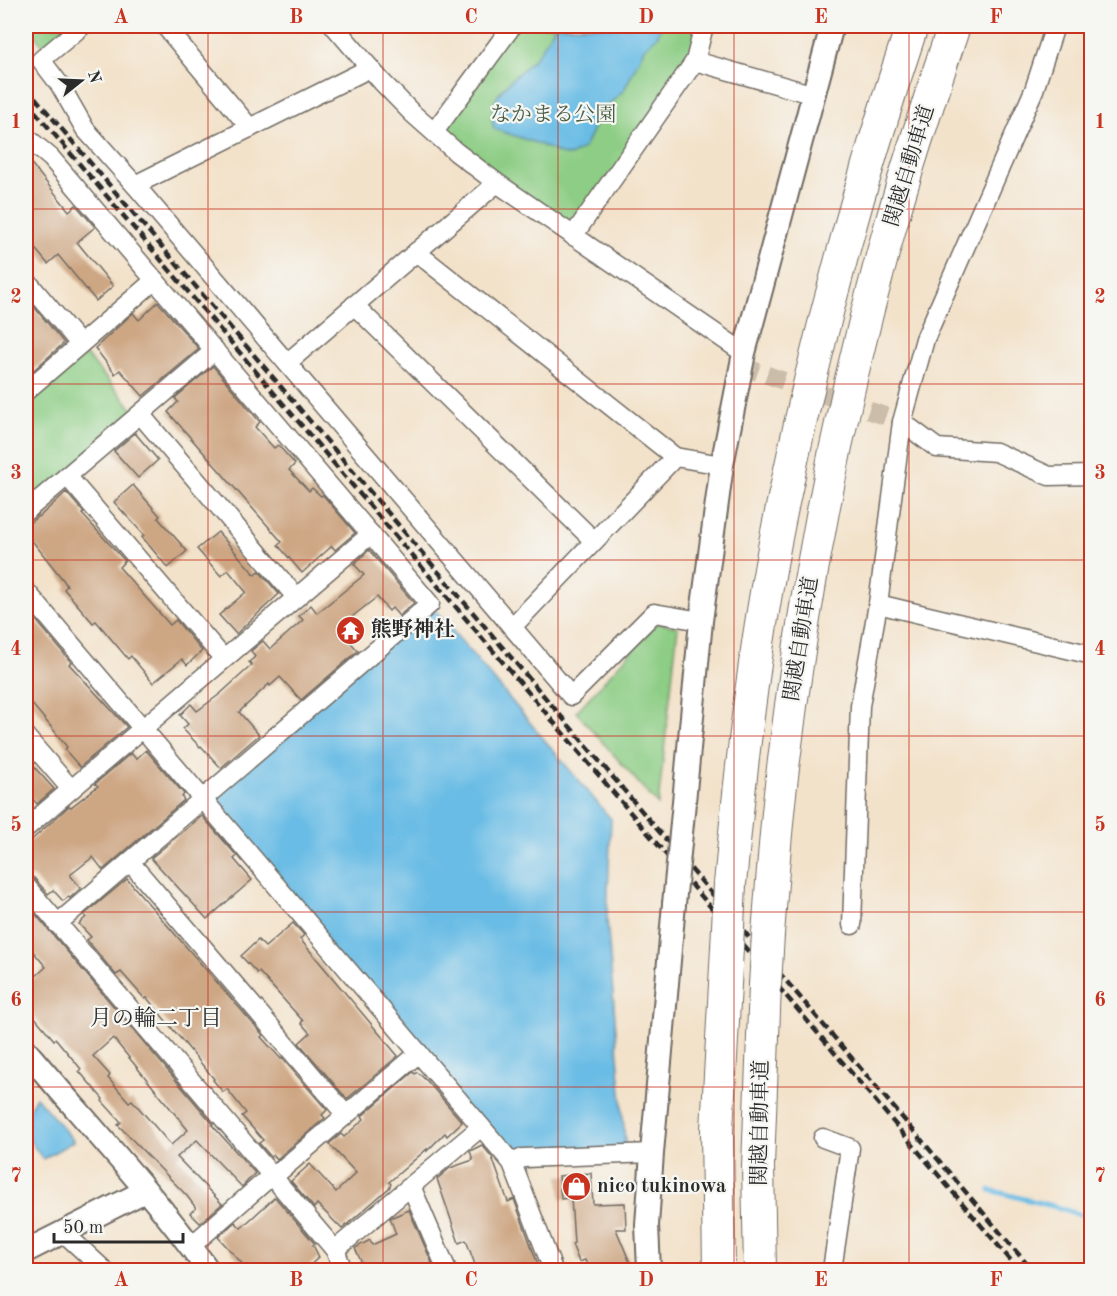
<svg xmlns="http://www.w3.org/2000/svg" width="1117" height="1296" viewBox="0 0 1117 1296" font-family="'Old Standard TT','Noto Serif JP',serif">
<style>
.green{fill:#8dcd85;stroke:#5c7c58;stroke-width:1.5}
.water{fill:#69bce5;stroke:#4a7488;stroke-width:1.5}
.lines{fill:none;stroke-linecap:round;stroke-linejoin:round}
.stream{stroke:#69bce5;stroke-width:5}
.building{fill:#cda683;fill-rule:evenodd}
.minor-tunnel{stroke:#cbbdaa;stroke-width:18;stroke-dasharray:18 9;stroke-linecap:butt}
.minor-casing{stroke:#716b63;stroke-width:21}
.tertiary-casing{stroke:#716b63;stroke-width:26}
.motorway-casing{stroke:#716b63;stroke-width:34}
.minor{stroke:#fff;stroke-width:18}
.tertiary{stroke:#fff;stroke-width:22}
.motorway{stroke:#fff;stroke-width:32}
.rail{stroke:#2b2b2b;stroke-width:4.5;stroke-dasharray:9 4.5;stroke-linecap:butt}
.tertiary-bridge-casing{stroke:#716b63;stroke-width:26;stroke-linecap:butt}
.motorway-bridge-casing{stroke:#716b63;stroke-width:34;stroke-linecap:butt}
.tertiary-bridge{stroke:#fff;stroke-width:22}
.motorway-bridge{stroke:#fff;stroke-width:32}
.grid{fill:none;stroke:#c8321e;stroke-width:1.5;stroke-opacity:0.55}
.labels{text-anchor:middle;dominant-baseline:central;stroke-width:4.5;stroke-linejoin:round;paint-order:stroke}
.park-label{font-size:21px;fill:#485c46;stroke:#f6f6f2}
.street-label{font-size:21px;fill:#2b2b2b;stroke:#f6f6f2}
.poi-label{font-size:21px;font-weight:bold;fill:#2b2b2b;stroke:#f6f6f2;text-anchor:start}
.neighbourhood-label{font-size:22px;fill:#2b2b2b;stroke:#f6f6f2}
.neatline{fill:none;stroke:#c8321e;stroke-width:2}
.grid-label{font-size:20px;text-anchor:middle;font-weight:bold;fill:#c8321e}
</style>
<rect width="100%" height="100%" fill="#f6f6f2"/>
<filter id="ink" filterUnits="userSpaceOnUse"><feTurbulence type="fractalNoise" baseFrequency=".0167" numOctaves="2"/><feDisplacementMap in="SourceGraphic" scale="12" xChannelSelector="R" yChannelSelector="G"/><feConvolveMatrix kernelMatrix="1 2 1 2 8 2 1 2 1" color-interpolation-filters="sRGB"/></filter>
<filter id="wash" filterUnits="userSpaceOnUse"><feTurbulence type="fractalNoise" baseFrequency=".008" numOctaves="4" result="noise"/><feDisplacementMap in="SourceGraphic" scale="24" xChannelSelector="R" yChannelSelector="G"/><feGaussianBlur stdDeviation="1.35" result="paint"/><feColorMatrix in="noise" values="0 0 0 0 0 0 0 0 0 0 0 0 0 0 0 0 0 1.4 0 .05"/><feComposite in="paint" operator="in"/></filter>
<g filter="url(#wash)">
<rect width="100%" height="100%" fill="#f3e2ca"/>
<g class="green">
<path d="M26,26H72L45,48Z"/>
<path d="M512,26H704L695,61L573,236L434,132Z"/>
<path d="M78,346L138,415L26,511V391Z"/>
<path d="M657,623L678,627L658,805L576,712Z"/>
</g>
<g class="water">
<path d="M555,26H661L658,35L644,49L624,90L604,109L596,122L584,148L570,156L560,154L539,144L494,129C486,95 510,82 531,62C541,52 548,38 555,26Z"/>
<path d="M430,604L611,819L607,919L626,1154L512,1163L203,799Z"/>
<path d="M36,1097L74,1141L43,1159C24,1133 17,1126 36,1097Z"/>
</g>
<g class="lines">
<path class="stream" d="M990,1190L1060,1208L1092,1219"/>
</g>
<g id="blocks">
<g class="building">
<path d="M26,157L69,211L76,205L95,227L77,242L113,286L96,301L58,255L48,264L26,238Z"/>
<path d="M26,297L64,343L26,377Z"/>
<path d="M158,302L199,349L143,396L120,370L115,374L95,348L133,313L139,320Z"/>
<path d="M213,366L260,422L255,427L274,448L278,445L295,464L289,470L309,491L312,488L321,496L323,495L355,533L335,550L332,546L302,573L278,545L282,542L168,412L178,402L175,398Z"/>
<path d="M135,433L158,460L138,478L114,451Z"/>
<path d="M133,485L160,516L158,518L187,551L168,568L142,537L144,535L114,502Z"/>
<path d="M66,492L84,513L82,514L125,561L119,567L170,625L176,620L202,651L187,665L182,659L153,683L131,656L128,659L96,621L93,623L64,589L67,586L64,581L26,533V526L38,516L39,517Z"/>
<path d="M218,532L255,575L259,571L279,594L236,634L219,615L246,592L228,570L221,576L197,549Z"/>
<path d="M369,550L414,603L399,616L392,608L389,611L377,597L348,620L356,630L347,638L358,651L301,700L280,677L270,686L269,684L239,712L259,735L221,768L201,746L200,747L183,729L188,724L180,715L191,704L197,711L220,694L252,665L249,662L255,657L251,651L263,641L270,649L303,620L299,616L311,605L317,613L364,575L354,564Z"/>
<path d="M26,608L71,662L69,664L127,727L80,767L65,750L67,747L52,728L26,697Z"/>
<path d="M146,750L184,794L182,797L184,800L103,870L93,857L70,875L81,888L70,898L68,897L63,901L53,890L48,894L34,878L26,875V845L69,806L71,807L98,786L95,784L131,753L136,759Z"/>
<path d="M26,758L54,789L37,804L26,791Z"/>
<path d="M202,816L237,856L234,859L252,880L207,919L151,858Z"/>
<path d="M127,879L263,1035L261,1037L281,1059L282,1058L327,1110L322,1115L325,1118L277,1159L274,1155L271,1157L259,1143L263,1140L242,1116L246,1113L227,1089L223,1092L213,1080L214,1079L147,998L145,999L121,972L116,975L87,940L91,937L79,924L86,917L84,915Z"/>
<path d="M26,903L213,1124L212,1125L255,1173L242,1187L197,1140L177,1157L222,1204L200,1223L190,1213L196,1208L187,1196L118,1125L121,1122L102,1101L103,1099L79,1071L81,1069L56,1039L54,1040L33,1015L26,1021V985L46,967L26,943ZM113,1038L188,1130L171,1145L132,1100L129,1102L108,1078L110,1075L93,1056Z"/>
<path d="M293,923L304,935L300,939L398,1056L347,1099L299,1043L310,1033L301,1023L303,1021L259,972L257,973L241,956L258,940L265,947Z"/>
<path d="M413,1072L415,1074L417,1072L428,1082L462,1122L447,1136L445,1133L427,1151V1149L389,1182L391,1184L389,1188L342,1229L317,1204L314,1208L291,1181L310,1164L336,1192L356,1173L329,1144L341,1134L344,1137L364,1119L362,1116Z"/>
<path d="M482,1145L492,1157L508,1202L514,1199L540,1270H477L466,1240L459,1243L437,1179L450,1168L473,1160L470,1151Z"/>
<path d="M591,1173L593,1204L625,1203L626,1229H616L633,1270H589L585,1260L579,1262L572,1244L574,1243L571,1198L561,1199L559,1176Z"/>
<path d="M275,1197L315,1244L313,1245L319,1257L305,1270H248L218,1237L235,1222L241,1228Z"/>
<path d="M409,1210L432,1263L430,1264L433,1270H365L355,1248L370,1240L372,1245L396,1234L390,1218Z"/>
</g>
</g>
</g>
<g filter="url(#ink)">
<use href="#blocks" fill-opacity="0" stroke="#716b63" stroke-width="1.5"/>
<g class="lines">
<path class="minor-tunnel" d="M741,366L902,422"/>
<defs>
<g id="minor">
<path d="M82,26L41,60L60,85L85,129L135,185L571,696L654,613L701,621"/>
<path d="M165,26L250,128"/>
<path d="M334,26L382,82L412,113L456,152L497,183L744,353"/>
<path d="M695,61L814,95"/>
<path d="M434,132L512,26"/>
<path d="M26,137L51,158L430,604L57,924"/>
<path d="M135,185L370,68"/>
<path d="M573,236L695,61L704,26"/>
<path d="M416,252L675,457"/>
<path d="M26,280L80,344"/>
<path d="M354,305L594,541"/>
<path d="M287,363L497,183"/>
<path d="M26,391L155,280"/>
<path d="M140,414L296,597"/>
<path d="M902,422L937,448L996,452L1049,476L1092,475"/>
<path d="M67,476L224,659"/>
<path d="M26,511L215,350"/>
<path d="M26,591L512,1163L553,1270"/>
<path d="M878,604L1092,655"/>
<path d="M512,627L675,457L722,465"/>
<path d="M26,737L71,789"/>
<path d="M26,828L371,534"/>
<path d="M130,862L346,1115"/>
<path d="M26,886L335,1250L343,1270"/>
<path d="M852,925L860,706L878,604L902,422L925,339L1034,90L1055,26"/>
<path d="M823,1138L850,1148L832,1270"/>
<path d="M512,1163L523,1158L652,1153"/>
<path d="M273,1177L419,1053"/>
<path d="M411,1186L447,1270"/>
<path d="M63,1232L104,1270"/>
<path d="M191,1246L271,1176"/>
<path d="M335,1250L481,1127"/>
</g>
<g id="tertiary">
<path d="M682,823L701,621L722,465L744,353L832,26"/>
<path d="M26,1051C87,1123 153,1193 208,1270"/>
<path d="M26,1251L145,1191"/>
<path d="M649,1270L647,1225L652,1153L674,904"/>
</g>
<g id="motorway">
<path d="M730,884C742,755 757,625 784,498C817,338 860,180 912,26"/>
<path d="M768,934C772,885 775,835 781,785C803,594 840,402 893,217C911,153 933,89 954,26"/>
<path d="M719,1270L717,1130L727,948"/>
<path d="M760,1270L758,1166L765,985"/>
</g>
</defs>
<use href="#minor" class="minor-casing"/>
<use href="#tertiary" class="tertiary-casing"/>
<use href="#motorway" class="motorway-casing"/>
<use href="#minor" class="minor"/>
<use href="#tertiary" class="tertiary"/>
<use href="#motorway" class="motorway"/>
<g class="rail">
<path d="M26,87L1032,1270"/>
<path d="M26,101L1019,1270"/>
</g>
<defs>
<path id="tertiary-bridge" d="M674,904L682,823"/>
<g id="motorway-bridge">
<path d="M727,948L730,884"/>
<path d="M765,985L768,934"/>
</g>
</defs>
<use href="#tertiary-bridge" class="tertiary-bridge-casing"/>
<use href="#motorway-bridge" class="motorway-bridge-casing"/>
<use href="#tertiary-bridge" class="tertiary-bridge"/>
<use href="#motorway-bridge" class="motorway-bridge"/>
</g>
</g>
<path class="grid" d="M208,26V1270M383,26V1270M558,26V1270M734,26V1270M909,26V1270M26,209H1092M26,384H1092M26,560H1092M26,736H1092M26,912H1092M26,1087H1092"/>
<defs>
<symbol id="temple-disc" viewBox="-11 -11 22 22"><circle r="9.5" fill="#c8321e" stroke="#f6f6f2"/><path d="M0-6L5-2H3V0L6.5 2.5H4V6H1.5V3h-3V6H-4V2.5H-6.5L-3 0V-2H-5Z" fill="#fff"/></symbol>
<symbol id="shop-disc" viewBox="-11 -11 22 22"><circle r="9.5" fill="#c8321e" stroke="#f6f6f2"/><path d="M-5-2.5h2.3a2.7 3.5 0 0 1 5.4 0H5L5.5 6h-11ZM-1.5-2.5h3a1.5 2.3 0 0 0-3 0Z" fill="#fff"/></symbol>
</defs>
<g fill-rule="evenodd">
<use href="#temple-disc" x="334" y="614" width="33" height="33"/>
<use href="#shop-disc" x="560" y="1170" width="33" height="33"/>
</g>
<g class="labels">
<g class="park-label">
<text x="553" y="115">なかまる公園</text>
</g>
<g class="street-label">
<text transform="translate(910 166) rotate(-73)">関越自動車道</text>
<text transform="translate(802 639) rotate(-81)">関越自動車道</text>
<text transform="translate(761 1123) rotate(-89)">関越自動車道</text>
</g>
<g class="poi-label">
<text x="371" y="630">熊野神社</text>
<text x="597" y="1186">nico tukinowa</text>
</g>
<g class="neighbourhood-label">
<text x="156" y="1019">月の輪二丁目</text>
</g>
</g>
<rect width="1117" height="1296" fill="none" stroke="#f6f6f2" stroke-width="66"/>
<g transform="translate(81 81) rotate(72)" stroke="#f6f6f2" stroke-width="4.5" paint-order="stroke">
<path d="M0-4.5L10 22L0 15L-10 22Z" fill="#2b2b2b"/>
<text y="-9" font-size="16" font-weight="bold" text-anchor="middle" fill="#2b2b2b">N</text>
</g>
<path d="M54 1233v9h129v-9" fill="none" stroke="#2b2b2b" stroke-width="3"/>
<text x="63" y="1233" font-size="18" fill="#2b2b2b" stroke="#f6f6f2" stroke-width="4.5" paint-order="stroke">50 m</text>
<rect x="33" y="33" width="1051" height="1230" class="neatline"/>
<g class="grid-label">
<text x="121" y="23">A</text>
<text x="296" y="23">B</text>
<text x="471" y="23">C</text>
<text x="646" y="23">D</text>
<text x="821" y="23">E</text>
<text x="996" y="23">F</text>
<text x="16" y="128">1</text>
<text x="1100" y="128">1</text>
<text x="16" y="303">2</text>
<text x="1100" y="303">2</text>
<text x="16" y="479">3</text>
<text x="1100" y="479">3</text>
<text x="16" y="655">4</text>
<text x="1100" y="655">4</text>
<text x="16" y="831">5</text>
<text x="1100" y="831">5</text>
<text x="16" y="1006">6</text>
<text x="1100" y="1006">6</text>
<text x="16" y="1182">7</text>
<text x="1100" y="1182">7</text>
<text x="121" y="1286">A</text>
<text x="296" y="1286">B</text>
<text x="471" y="1286">C</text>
<text x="646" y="1286">D</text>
<text x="821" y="1286">E</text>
<text x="996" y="1286">F</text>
</g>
</svg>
